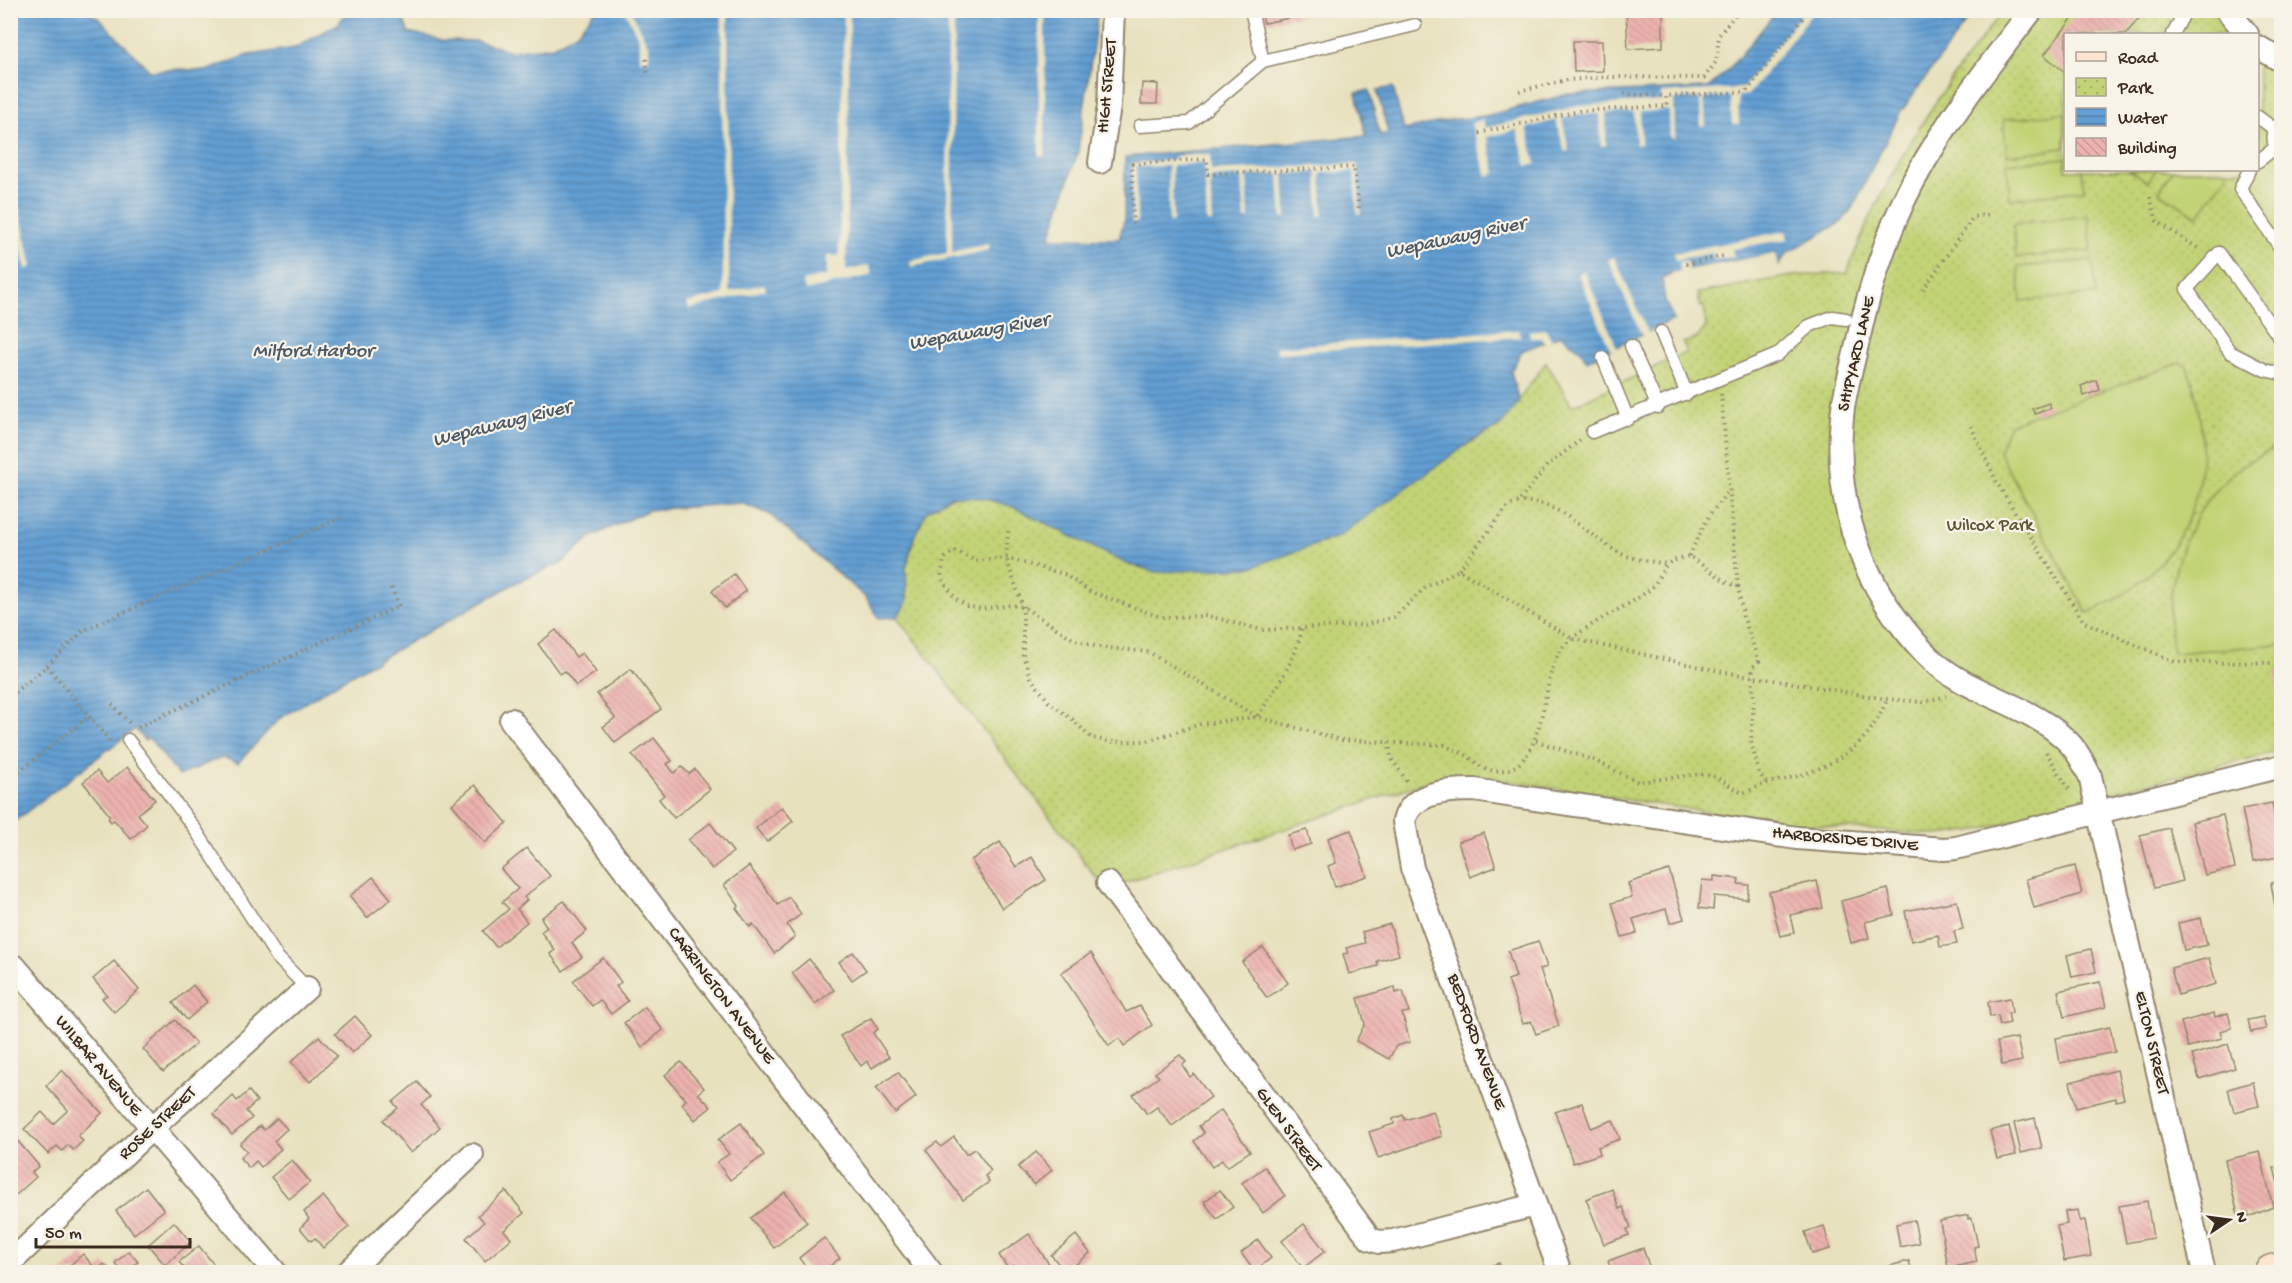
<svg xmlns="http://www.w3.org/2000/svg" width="2292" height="1283" viewBox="0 0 2292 1283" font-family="'Gochi Hand',sans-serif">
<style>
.park{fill:url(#park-dots);stroke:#7e7e4a;stroke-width:1.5}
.pitch{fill:#c2d376;stroke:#7e7e4a;stroke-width:1.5}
.water{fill:url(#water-rules);stroke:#4e6478;stroke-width:1.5}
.pier{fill:#e8e1be}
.building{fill:url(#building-back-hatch)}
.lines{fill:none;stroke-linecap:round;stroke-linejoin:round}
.service-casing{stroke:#92866e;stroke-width:15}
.minor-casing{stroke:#92866e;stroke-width:26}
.secondary-casing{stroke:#92866e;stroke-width:36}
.path{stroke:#92866e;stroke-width:4;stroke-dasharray:1.5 4.5;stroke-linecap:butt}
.service{stroke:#fff;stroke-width:12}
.minor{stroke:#fff;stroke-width:22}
.secondary{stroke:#fce5d0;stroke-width:33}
.labels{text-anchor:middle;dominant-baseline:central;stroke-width:4.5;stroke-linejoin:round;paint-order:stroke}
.street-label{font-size:18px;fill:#3b2a1e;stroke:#f7f3e8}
.park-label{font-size:18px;fill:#5d5434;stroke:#f7f3e8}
.water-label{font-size:20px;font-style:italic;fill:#4b5866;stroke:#f7f3e8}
</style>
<defs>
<pattern id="park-dots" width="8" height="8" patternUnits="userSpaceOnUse" patternTransform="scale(1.5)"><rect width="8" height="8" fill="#c2d376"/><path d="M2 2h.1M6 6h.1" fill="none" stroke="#a8b566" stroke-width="1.8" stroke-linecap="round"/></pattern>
<pattern id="water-rules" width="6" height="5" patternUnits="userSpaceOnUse" patternTransform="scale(1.5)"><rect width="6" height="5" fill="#629ed2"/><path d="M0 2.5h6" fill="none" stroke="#5281aa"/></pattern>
<pattern id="building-back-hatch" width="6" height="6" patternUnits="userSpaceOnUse" patternTransform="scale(1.5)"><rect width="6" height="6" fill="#ecb2af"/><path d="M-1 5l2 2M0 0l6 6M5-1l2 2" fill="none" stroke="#cb9996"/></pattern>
</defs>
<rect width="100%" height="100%" fill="#f7f3e8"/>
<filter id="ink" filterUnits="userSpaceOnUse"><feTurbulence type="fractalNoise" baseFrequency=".0167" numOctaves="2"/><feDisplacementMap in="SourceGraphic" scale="12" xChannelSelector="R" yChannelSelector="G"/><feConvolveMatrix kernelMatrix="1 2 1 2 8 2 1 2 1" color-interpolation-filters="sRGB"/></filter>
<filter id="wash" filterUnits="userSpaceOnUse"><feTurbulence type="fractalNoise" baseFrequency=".008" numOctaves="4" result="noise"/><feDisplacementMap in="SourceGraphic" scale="24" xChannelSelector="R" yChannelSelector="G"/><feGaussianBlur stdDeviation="1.35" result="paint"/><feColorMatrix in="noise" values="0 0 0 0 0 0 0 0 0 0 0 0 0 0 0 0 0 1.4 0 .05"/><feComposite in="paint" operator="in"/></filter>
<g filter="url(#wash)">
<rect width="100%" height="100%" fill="#e8e1be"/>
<path class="park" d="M2003,11H2214L2240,34H2066V170H2258V50L2281,72V751L2126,789L1984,829L1938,835L1772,822L1507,781L1463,777L1432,780L1105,889L897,617L907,602L906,568L914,537L927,511L951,496L982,498L1011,506L1127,564L1156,571L1249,568L1500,426L1546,362L1572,406L1687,352L1683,343L1697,338L1706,327L1704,306L1700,307L1698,293L1791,276L1847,273C1882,178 1940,89 2003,11Z"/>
<g class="pitch">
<path d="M2065,113V148L2007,155L2003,120Z"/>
<path d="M2065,158L2066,170H2082L2084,190L2010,199L2007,164Z"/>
<path d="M2129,170H2156L2148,182Z"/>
<path d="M2173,170H2230L2198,217L2159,192Z"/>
<path d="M2088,216L2092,250L2016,258L2013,224Z"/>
<path d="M2092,260L2096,294L2021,301L2018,267Z"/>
<path d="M2180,363L2187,366C2224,469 2193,570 2087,613L1999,452L2010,424Z"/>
<path d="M2281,446V644L2173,653C2158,571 2198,474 2281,446Z"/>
</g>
<path class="water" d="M11,11H86L99,18L150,71L181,69L206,71L248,55L295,48L338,24L348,11H401L408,32L443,40L477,41L511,51L554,46L576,33L595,11H1098L1078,152L1050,238L1119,239L1124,221L1125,157L1366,136L1356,93L1369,90L1380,135L1388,133L1377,90L1393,87L1404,130L1450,120L1485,116L1568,94L1708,88L1728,70L1777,11H1974L1900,113L1854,205L1842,222L1787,253L1779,266L1776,253L1672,273L1662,278L1665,301L1674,320L1587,361L1581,351L1561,335L1522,351L1511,371L1519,402L1500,426L1472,441L1338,537L1249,568L1156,572L1127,564L1011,506L982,498L951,496L927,511L914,537L906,568L907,602L897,617L879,618L866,598L769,514L741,503L649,510L591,537L563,562L519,581L337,683L279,719L238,763L222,757L179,776L149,738L145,741L135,729L11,824Z"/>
<g class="pier">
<path d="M625,11H631L649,47V59L639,60V39Z"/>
<path d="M722,11H728L729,292L764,284L766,290L689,309L687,303L723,294Z"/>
<path d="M844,11H850L846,271L869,265L872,275L805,291L803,281L827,275V256H839Z"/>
<path d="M948,11H954L952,252L988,244L989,250L911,267L910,261L947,253Z"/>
<path d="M1045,11V156H1039V11Z"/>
<path d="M1804,11H1814L1748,95L1738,96L1739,124H1732L1730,96L1704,98L1706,126H1701L1700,98L1674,99L1675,138H1670L1669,110L1640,112L1641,144L1636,145L1634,112L1606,113V145L1601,146L1600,114H1580L1562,119L1569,150L1565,152L1556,120L1527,128L1536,164L1527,166L1517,130L1487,137L1496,173L1487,176L1471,123L1483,120L1485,128L1578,106L1661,101V93L1743,88Z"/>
<path d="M1210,154L1211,171L1357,164L1361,214H1357L1354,171L1321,173L1323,215L1319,216L1317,172L1284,174L1286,217L1282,218L1279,174L1247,176L1249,219H1245L1242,176L1210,178L1212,222H1207L1204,163L1172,165L1173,222H1169L1168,166L1136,167L1137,222L1132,223V163L1175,160V156Z"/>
<path d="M11,174L32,267L26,269L11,202Z"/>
<path d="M1786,231L1788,239L1732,249L1734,257L1714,260L1712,253L1675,260L1674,253Z"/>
<path d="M1776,253L1779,266H1776L1774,256L1673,276L1672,273L1680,271L1679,262L1686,260L1688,270Z"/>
<path d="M1614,257L1649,335L1643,338L1608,260Z"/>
<path d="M1584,271L1618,350L1612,353L1578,274Z"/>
<path d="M1546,329L1552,341L1545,344L1542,338H1530L1529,331Z"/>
<path d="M1519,330L1520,337L1277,353V347Z"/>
</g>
<g id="blocks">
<g class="building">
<path d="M1261,10H1319V12L1264,23Z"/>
<path d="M1626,10H1663V47L1628,49Z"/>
<path d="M2079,10H2142L2144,12L2126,34H2066V73L2044,55Z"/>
<path d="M1573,41H1602L1603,71L1574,72Z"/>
<path d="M1142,83L1158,84L1157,104H1141Z"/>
<path d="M2096,380L2100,390L2084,396L2081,386Z"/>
<path d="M2049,403L2051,408L2035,414L2032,409Z"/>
<path d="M734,574L746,591L725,608L712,591Z"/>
<path d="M556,630L576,657L582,653L596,672L576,686L565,671L560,674L538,644Z"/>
<path d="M631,669L661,709L615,743L603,727L615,718L597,694Z"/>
<path d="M2282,670V690L2277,691L2275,671Z"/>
<path d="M654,738L672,761L667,764L674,773L682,767L689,774L695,769L710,789L674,818L659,799L664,795L632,755Z"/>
<path d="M127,767L155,800L138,814L147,825L131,839L114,820L111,822L108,818L110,816L83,782L97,771L107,783Z"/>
<path d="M475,785L507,823L485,843L452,804Z"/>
<path d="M2272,803L2282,856L2253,862L2242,809Z"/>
<path d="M782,807L793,821L767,842L756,828Z"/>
<path d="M2223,815L2235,868L2205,875L2192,822Z"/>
<path d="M710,823L733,852L712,869L688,840Z"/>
<path d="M2169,828L2183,881L2154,888L2140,835Z"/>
<path d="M1307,830L1311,844L1292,850L1288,835Z"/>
<path d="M1351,830L1367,876L1335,887L1328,866L1336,863L1328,838Z"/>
<path d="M1484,833L1496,867L1470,877L1458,842Z"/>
<path d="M1000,842L1016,867L1032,857L1046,880L1002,908L971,860Z"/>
<path d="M527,848L550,876L524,897L527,900L517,909L527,922L496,947L483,931L509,909L502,902L518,889L501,869Z"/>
<path d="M749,866L778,905L789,897L801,914L787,925L795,937L774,953L753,924L750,927L736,908L739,906L724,885Z"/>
<path d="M2075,866L2082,894L2034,908L2026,879Z"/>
<path d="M1669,870L1684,919L1670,923L1666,909L1633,919L1637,933L1622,937L1612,903L1632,897L1628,883Z"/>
<path d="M1714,876L1739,879L1738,884L1749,885L1747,899L1714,896L1713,910L1699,908L1702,880L1714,881Z"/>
<path d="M373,877L391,899L367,918L350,896Z"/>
<path d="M1817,881L1823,908L1790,915L1794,933L1780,936L1769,892Z"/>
<path d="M2282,881V923H2278L2271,883Z"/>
<path d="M1888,889L1894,915L1865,922L1869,938L1851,943L1841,901Z"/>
<path d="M564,901L587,931L572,943L582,957L563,971L550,954L555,950L541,932L547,927L541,918Z"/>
<path d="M1957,901L1963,929L1954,931L1957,944L1940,947L1938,935L1911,941L1905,911Z"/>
<path d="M2201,918L2207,945L2184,950L2178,923Z"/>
<path d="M1390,924L1399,955L1377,961L1378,966L1349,974L1343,954L1348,953L1346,948L1365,943L1362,932Z"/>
<path d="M1538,941L1547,967L1540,969L1559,1026L1536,1034L1531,1021L1523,1024L1508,980L1516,977L1508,951Z"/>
<path d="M1263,947L1288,983L1267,998L1242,962Z"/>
<path d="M2091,949L2096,972L2072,977L2067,955Z"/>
<path d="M853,952L866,970L852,980L839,962Z"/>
<path d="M1091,953L1126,1012L1140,1006L1152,1025L1124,1046L1119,1038L1109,1046L1061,973Z"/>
<path d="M603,958L621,982L616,986L628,1001L611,1014L600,1000L592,1006L573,981Z"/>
<path d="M2209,958L2216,984L2178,995L2171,968Z"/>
<path d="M809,959L834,990L815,1004L792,973Z"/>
<path d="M114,961L139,990L114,1012L102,998L107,995L93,979Z"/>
<path d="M2100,982L2106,1007L2064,1017L2058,991Z"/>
<path d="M193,985L207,1002L187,1020L173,1003Z"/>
<path d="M1395,987L1396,993L1403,991L1409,1012L1402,1013L1410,1042L1396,1046L1389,1059L1356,1041L1365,1024L1358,998Z"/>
<path d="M2010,998L2012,1013H2008L2010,1023L2000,1025L1998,1016L1990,1017L1988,1002Z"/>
<path d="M645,1007L663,1030L642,1047L624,1023Z"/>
<path d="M2214,1013L2215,1017L2228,1013L2232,1028L2220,1031L2222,1038L2188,1047L2181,1022Z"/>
<path d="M355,1016L372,1035L352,1053L335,1034Z"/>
<path d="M2263,1017L2266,1029L2251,1032L2248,1020Z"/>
<path d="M871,1018L878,1029L873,1033L889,1057L872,1068L867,1061L861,1066L840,1036Z"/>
<path d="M175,1020L196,1044L163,1072L143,1049Z"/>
<path d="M2110,1027L2115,1052L2060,1063L2056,1038Z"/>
<path d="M319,1036L337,1056L310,1082L291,1062Z"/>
<path d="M2017,1038L2022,1061L2002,1065L1997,1042Z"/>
<path d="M2228,1044L2235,1068L2199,1079L2192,1055Z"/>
<path d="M1180,1055L1186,1062L1182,1065L1190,1077L1194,1074L1211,1097L1172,1126L1157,1107L1147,1114L1133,1095L1159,1077L1155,1073Z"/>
<path d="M681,1062L704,1088L698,1093L711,1107L695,1120L682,1104L686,1100L665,1075Z"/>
<path d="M62,1070L102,1113L78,1136L83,1141L73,1150L68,1145L62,1151L57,1146L48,1154L24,1129L42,1112L53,1124L68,1110L46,1086Z"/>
<path d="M2117,1070L2124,1099L2116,1101V1098L2076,1108L2070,1082Z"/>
<path d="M898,1072L916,1097L895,1113L876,1088Z"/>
<path d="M417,1082L430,1097L421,1105L440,1127L411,1153L383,1120L398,1108L393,1102Z"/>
<path d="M2253,1082L2259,1106L2234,1112L2228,1089Z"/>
<path d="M249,1091L257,1101L246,1111L252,1118L232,1135L214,1114L233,1096L237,1101Z"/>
<path d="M1582,1103L1591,1128L1613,1120L1620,1139L1598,1147L1600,1154L1573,1163L1555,1112Z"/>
<path d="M1221,1110L1250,1151L1227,1167L1222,1160L1212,1167L1194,1141L1204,1133L1199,1126Z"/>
<path d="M1433,1111L1442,1136L1378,1158L1369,1132L1394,1124L1393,1119L1403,1115L1405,1120Z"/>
<path d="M277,1118L287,1129L274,1141L281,1149L261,1167L256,1161L249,1168L240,1158L247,1151L240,1144L260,1126L264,1130Z"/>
<path d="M2035,1118L2042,1148L2021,1153L2014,1123Z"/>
<path d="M741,1123L764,1155L730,1180L717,1162L729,1154L718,1140Z"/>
<path d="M2009,1126L2016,1155L1997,1159L1990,1131Z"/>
<path d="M10,1132L39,1166L32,1172L36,1177L15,1196L10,1190Z"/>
<path d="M954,1137L966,1154L975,1149L991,1171L985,1176L989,1182L963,1200L926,1150L937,1142L941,1147Z"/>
<path d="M1036,1152L1052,1170L1034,1185L1018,1167Z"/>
<path d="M2260,1152L2273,1207L2249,1217L2248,1213L2238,1215L2225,1160Z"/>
<path d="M292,1160L310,1182L289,1199L271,1177Z"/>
<path d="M2282,1166V1195H2281L2274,1168Z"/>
<path d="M1265,1167L1285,1196L1263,1213L1242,1183Z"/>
<path d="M146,1187L164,1210L134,1234L116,1211Z"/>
<path d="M1612,1189L1619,1209L1623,1207L1631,1228L1627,1229L1629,1235L1604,1244L1586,1199Z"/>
<path d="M1220,1190L1233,1207L1217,1219L1204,1202Z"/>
<path d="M506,1191L524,1213L504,1230L511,1239L485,1261L466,1238L484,1222L478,1215Z"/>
<path d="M785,1192L807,1222L774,1248L751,1218Z"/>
<path d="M323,1196L349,1227L323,1248L315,1238L311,1241L300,1228L309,1219L304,1212Z"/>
<path d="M2147,1201L2153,1238L2126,1243L2119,1206Z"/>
<path d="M2078,1210L2080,1221L2085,1220L2091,1256L2064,1261L2057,1226L2067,1224L2065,1212Z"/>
<path d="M1968,1215V1219L1972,1218L1978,1246L1974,1247L1977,1262L1948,1268L1940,1221Z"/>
<path d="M1914,1220L1919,1243L1900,1247L1896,1224Z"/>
<path d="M174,1222L191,1242L165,1265L148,1245Z"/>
<path d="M1304,1224L1325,1251L1303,1268L1282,1241Z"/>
<path d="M1824,1226L1830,1249L1812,1254L1805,1232Z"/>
<path d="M1029,1234L1051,1267L1043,1272H1019L1013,1265L1008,1269L999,1255Z"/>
<path d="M1076,1235L1090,1253L1066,1272L1051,1255Z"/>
<path d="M824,1238L840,1258L822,1272H805L808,1270L799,1258Z"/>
<path d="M1258,1240L1271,1258L1254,1271L1241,1253Z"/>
<path d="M199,1246L219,1271L217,1272H180L185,1269L179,1262Z"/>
<path d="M1643,1248L1651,1272H1612L1608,1261Z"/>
<path d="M129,1251L138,1262L122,1272L115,1263Z"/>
<path d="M83,1254L97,1271L104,1264L112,1272H62Z"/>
<path d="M1909,1261L1912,1272H1878L1877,1269Z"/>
<path d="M1499,1263L1502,1272H1478L1477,1270Z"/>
</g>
</g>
</g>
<g filter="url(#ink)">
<use href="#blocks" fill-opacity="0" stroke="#92866e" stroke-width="1.5"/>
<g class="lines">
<defs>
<g id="service">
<path d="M1251,10L1263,61"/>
<path d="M2173,34L2186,10"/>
<path d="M2258,117L2274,129"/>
<path d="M2282,121C2271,132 2270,143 2282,154"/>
<path d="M1140,126L1189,123L1263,61L1415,25"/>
<path d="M2258,161L2275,148"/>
<path d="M2249,170L2240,189L2282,250"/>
<path d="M1661,332L1687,394"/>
<path d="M2282,341L2219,253L2187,289L2230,352L2265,370L2282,374"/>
<path d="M1631,346L1658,407"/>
<path d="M1603,358L1628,419"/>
<path d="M1592,432L1777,355L1809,326L1832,317L1846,319"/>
<path d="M128,740L195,829L277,957L307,988"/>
</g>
<g id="minor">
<path d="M2032,10C1989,65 1946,121 1913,182C1887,232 1870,286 1858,340C1853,365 1844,391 1842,417C1833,506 1864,590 1926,654C1964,694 2024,701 2064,738C2076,748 2083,762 2090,776L2204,1272"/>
<path d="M2227,10L2247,34"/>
<path d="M2258,47L2282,61"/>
<path d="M1100,162L1109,106L1113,10"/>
<path d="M511,720L931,1272"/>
<path d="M1108,883L1370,1239L1379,1242L1393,1241L1535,1205"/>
<path d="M15,967L275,1272"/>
<path d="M10,1263L151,1129L307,988"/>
<path d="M348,1272L472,1155"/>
<path d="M1560,1272L1412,868L1404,821C1412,791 1449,790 1474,790L1797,838L1944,849L1956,848L2282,766"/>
</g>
<path id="secondary" d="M2271,1272L2282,1269"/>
</defs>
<use href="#service" class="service-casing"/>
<use href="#minor" class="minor-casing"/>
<use href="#secondary" class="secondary-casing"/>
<g class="path">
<path d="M646,59L648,76"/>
<path d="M1519,91L1567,80L1611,77L1704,78L1716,62L1719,35L1739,10"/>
<path d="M1624,94L1666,96"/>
<path d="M1479,133L1579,111L1667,106L1666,96L1746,92L1809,10"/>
<path d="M2150,197L2157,221L2200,250"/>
<path d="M1133,224L1132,164L1207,159L1208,174L1354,167L1359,211"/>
<path d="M1686,264L1724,256"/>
<path d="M1923,290L1973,217L1992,214"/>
<path d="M1721,394L1738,586L1728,583L1689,556C1683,558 1673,560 1668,564C1660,570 1658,584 1649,590C1626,609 1574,628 1559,653C1539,685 1548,789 1482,768L1468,756L1444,745L1342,740L1257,717L1149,652L1098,647L1075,640L1023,607L1011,605L981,609L967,606L955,598L941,577L944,559L954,551L976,561L1006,558L1064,574L1091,592L1161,617L1208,616L1262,630L1364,625L1394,617L1426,587L1459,570L1573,639L1719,671L1887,699L1923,702L1946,696"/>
<path d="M1971,426L1997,483L2084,622L2175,662L2282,663"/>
<path d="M1520,500L1547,466L1580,440"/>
<path d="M1008,531L1006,558L1023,607V656L1032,680L1049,702L1073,720L1091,738L1114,742L1147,741L1201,724L1257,717C1275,690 1295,661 1302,629"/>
<path d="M1689,556L1707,519L1727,492"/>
<path d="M1459,570L1508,506C1550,488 1584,534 1618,552C1632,560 1651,561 1667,564"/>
<path d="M1738,586L1743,616L1759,661L1753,667L1752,675L1754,700L1751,741L1759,773L1766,783"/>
<path d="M47,666L112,744"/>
<path d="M10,696L47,666L84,630L341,518"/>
<path d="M112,704L132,726"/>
<path d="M138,727L399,606L390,585"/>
<path d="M1536,741L1596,761L1638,782L1700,774L1716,777L1742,793C1751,791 1759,785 1768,783C1821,773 1867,753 1887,699"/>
<path d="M1389,742L1391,758L1409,784"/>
<path d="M2046,752L2069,789"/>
<path d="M10,779L89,716"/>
</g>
<use href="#service" class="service"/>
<use href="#minor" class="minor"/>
<use href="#secondary" class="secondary"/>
</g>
</g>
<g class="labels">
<g class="street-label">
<text transform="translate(1108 86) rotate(-85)">HIGH STREET</text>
<text transform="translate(1857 354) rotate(-77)">SHIPYARD LANE</text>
<text transform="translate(1845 840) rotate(5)">HARBORSIDE DRIVE</text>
<text transform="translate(721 996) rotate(53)">CARRINGTON AVENUE</text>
<text transform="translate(1476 1042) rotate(70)">BEDFORD AVENUE</text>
<text transform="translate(2151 1043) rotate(77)">ELTON STREET</text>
<text transform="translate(98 1066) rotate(50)">WILBAR AVENUE</text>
<text transform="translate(158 1124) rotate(-43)">ROSE STREET</text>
<text transform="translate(1288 1130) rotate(54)">GLEN STREET</text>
</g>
<g class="park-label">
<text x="1990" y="526">Wilcox Park</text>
</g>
<g class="water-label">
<text transform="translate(1456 239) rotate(-12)">Wepawaug River</text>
<text transform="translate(979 333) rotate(-10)">Wepawaug River</text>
<text x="313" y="352">Milford Harbor</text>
<text transform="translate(502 425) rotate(-14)">Wepawaug River</text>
</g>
</g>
<rect width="2292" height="1283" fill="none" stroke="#f7f3e8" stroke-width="36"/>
<rect x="2064" y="33" width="195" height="138" fill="#f7f3e8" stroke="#aca397" stroke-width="1.5"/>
<rect x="2076" y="52" width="30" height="9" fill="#fce5d0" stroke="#aca397" stroke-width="1.5"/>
<text x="2118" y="63" font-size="18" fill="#3b2a1e">Road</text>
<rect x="2076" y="78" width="30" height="18" fill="url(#park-dots)" stroke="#aca397" stroke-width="1.5"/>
<text x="2118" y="93" font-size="18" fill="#3b2a1e">Park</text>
<rect x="2076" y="108" width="30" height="18" fill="url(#water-rules)" stroke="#aca397" stroke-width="1.5"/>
<text x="2118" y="123" font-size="18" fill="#3b2a1e">Water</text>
<rect x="2076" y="138" width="30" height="18" fill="url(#building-back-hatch)" stroke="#aca397" stroke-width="1.5"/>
<text x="2118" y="153" font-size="18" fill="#3b2a1e">Building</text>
<g transform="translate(2229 1220) rotate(77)" stroke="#f7f3e8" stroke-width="4.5" paint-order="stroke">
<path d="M0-4.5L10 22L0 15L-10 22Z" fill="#3b2a1e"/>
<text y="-9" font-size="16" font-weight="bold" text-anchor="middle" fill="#3b2a1e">N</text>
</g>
<path d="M36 1238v9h154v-9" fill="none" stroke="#3b2a1e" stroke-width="3"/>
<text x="45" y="1238" font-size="18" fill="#3b2a1e" stroke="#f7f3e8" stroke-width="4.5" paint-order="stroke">50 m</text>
</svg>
